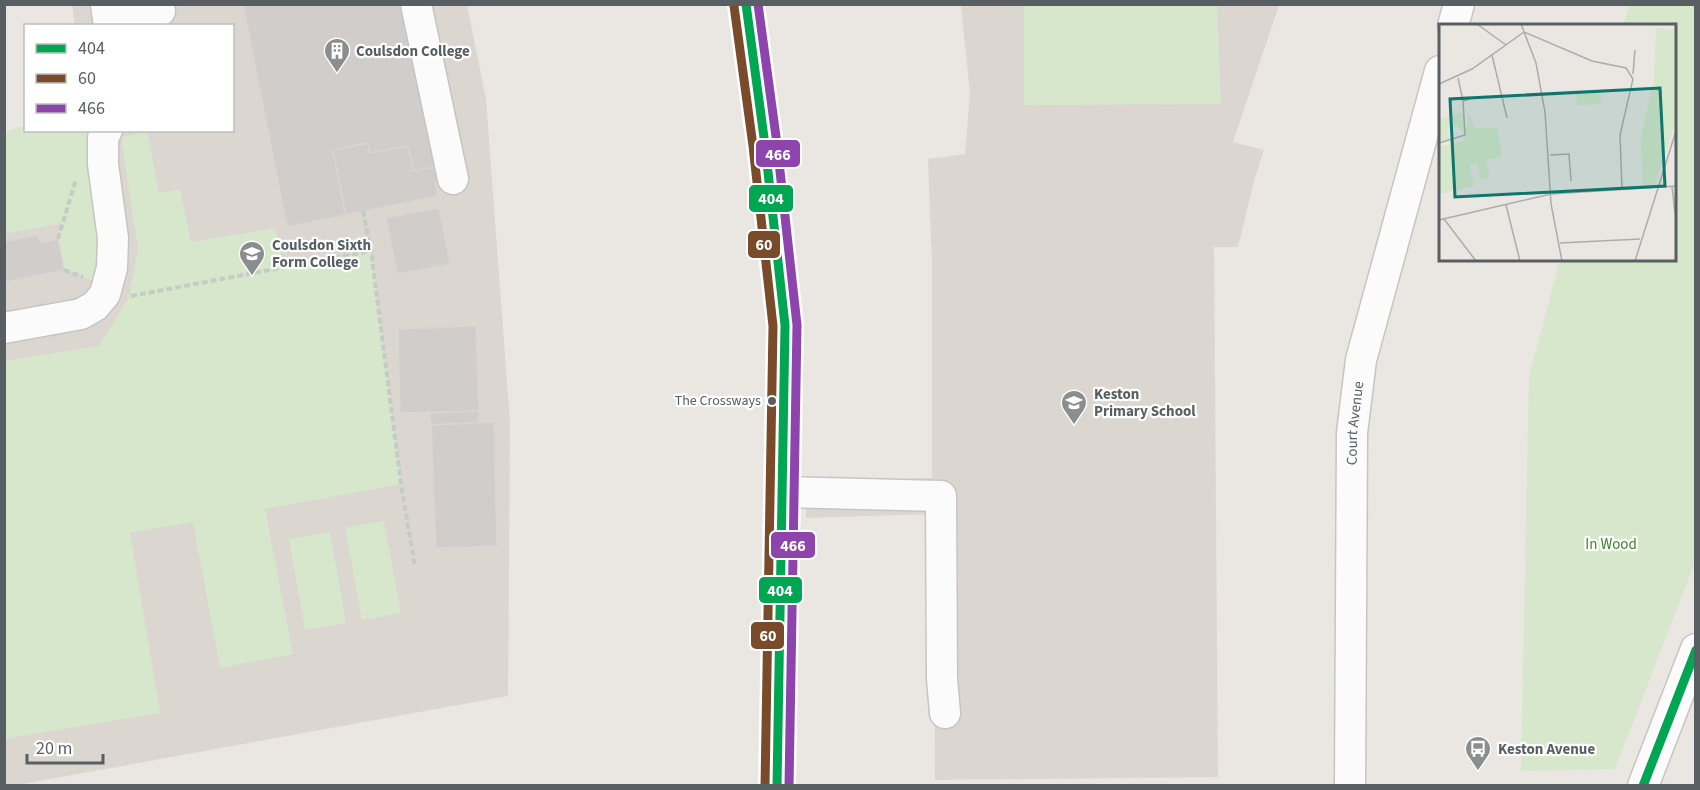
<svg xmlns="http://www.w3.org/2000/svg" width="1700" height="790" viewBox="0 0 1700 790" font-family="'Source Sans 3',sans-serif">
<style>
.education{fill:#dcd6d1}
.green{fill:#d6e7cb}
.building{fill:#d0cdcb;stroke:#d9d5d2;stroke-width:1.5}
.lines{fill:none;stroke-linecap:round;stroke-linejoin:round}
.minor-casing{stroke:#c6c5c4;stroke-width:33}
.major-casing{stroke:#d3c0ae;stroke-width:36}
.path{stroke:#c5ccc5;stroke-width:4;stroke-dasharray:6 3;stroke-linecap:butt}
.minor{stroke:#fcfbfb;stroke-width:30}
.major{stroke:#f2ece5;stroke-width:33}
.bus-1-casing{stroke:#fff;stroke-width:14}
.bus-2-casing{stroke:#fff;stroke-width:14}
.bus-3-casing{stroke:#fff;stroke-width:14}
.bus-1{stroke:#00a651;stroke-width:9}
.bus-2{stroke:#7a4b2a;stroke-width:9}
.bus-3{stroke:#8e44ad;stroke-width:9}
.bus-dot{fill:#585f62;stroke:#fff;stroke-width:2}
.labels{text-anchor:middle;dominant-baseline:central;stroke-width:4.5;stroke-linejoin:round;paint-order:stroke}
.bus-label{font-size:14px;fill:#585f62;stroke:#fff;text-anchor:end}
.poi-label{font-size:15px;font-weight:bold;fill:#585f62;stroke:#fff;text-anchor:start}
.street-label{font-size:15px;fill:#585f62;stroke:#fff}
.park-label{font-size:15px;fill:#40832e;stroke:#fff}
.inset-road{fill:none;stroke:#acacab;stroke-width:1.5}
.view{fill:#0f766e;fill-opacity:0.15;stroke:#0f766e;stroke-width:3}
.inset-edge{fill:none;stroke:#585f62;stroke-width:3}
.line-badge{stroke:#fff;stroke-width:2}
.badge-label{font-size:16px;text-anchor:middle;font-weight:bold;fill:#fff}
</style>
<rect width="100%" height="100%" fill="#eae6e2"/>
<g class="education">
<path d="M72,5H467L486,99L510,423L508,696L17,785L5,786V132L25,126L26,130H232V26L75,25Z"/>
<path d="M961,5H1279L1233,142L1264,150L1255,177L1238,247H1214L1218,777L935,780L934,514L806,518V482L932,478V263L928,159L965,154L970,94Z"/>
</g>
<g class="green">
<path d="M1024,5H1217L1221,104L1024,105Z"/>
<path d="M1630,5H1695V562L1615,769L1521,771L1529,376L1560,260H1674V26L1623,25Z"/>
<path d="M25,126L26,130L98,131L107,286L64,270L58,239L62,223L5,234V132Z"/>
<path d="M147,132L159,193L180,189L191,242L275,228L284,268L371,251L401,484L265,509L293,654L220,668L193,522L130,533L160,713L5,739V361L99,346L129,297L138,249L121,137Z"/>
<path d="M384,521L401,613L362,620L345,528Z"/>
<path d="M330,532L346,623L305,630L289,539Z"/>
</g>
<g class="building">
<path d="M243,4H403L435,167L413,171L408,146L370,153L368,143L333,150L346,215L287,227Z"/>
<path d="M368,143L370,153L408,146L413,171L435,167L437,196L346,215L333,150Z"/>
<path d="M439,208L450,264L397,274L386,218Z"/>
<path d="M37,235L41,243L58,239L64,270L4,282V242Z"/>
<path d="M476,326L479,411L400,413L398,329Z"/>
<path d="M479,411V423L431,425L430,413Z"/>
<path d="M494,422L497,546L436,548L431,425Z"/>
</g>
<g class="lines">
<defs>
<g id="minor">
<path d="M106,4L108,19L160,11"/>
<path d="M416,4L453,179"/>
<path d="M1453,26L1459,4"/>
<path d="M4,328L81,314L95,306L105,294L112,268L113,238L103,164V138L107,130"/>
<path d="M782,492L941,496L942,679L945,713"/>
<path id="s1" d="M1350,786L1352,433L1361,360L1440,71"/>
<path d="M1643,786L1696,649"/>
</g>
<path id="major" d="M746,4L765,145L785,325L777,786"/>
</defs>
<use href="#minor" class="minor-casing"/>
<use href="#major" class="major-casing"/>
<g class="path">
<path d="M363,211L371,251L401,484L415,567"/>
<path d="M58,239L76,179"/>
<path d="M64,270L83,277"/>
<path d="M131,296L371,251"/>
</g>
<use href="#minor" class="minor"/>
<use href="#major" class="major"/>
<defs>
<g id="bus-1">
<path d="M746,4L765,145L785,325L777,786"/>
<path d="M1643,786L1696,650"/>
</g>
<path id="bus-2" d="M734,6L753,146L773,326L765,786"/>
<path id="bus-3" d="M758,4L777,144L797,325L789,786"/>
</defs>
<use href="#bus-1" class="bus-1-casing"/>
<use href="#bus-2" class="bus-2-casing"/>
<use href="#bus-3" class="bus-3-casing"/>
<use href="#bus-1" class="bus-1"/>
<use href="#bus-2" class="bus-2"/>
<use href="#bus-3" class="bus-3"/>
</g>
<defs>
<symbol id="building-pin" viewBox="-11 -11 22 30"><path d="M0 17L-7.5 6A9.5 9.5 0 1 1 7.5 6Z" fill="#8b8e8f" stroke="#fff"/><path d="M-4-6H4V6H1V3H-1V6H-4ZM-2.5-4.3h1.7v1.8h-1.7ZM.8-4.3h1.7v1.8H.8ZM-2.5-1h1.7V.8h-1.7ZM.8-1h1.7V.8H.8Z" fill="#fff"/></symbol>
<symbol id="university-pin" viewBox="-11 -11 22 30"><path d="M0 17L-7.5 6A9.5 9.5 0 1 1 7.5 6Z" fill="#8b8e8f" stroke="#fff"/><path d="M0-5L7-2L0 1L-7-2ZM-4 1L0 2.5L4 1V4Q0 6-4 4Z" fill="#fff"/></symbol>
<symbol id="school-pin" viewBox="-11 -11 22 30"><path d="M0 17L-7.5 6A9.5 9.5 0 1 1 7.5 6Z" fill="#8b8e8f" stroke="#fff"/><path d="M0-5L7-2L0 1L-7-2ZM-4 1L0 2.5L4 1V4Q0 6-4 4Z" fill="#fff"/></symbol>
<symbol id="bus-pin" viewBox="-11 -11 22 30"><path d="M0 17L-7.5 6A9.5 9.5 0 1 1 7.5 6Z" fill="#8b8e8f" stroke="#fff"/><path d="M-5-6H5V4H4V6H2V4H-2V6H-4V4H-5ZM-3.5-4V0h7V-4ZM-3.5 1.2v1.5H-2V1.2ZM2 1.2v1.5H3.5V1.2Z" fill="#fff"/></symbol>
</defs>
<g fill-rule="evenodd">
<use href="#building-pin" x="322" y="36" width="30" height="40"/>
<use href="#university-pin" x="237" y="239" width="30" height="40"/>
<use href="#school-pin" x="1059" y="388" width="30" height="40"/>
<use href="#bus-pin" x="1463" y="734" width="30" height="40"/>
</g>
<circle class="bus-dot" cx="772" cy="401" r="5"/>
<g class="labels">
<g class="bus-label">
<text x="761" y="401">The Crossways</text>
</g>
<g class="poi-label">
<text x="356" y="51">Coulsdon College</text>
<text x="272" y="245">Coulsdon Sixth<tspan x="272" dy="17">Form College</tspan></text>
<text x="1094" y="394">Keston<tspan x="1094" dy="17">Primary School</tspan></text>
<text x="1498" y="749">Keston Avenue</text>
</g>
<g class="street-label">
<text stroke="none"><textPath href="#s1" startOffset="363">Court Avenue</textPath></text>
</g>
<g class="park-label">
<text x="1611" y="544">In Wood</text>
</g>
</g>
<g transform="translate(1439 24)">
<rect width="237" height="237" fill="#eae6e2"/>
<path d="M217,4L237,6V95L216,160L204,161L202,112L215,55ZM161,67L162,80L138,81L137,68ZM23,88L26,110L19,102L8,105L11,116L0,119V95ZM30,90L36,104H58L63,132L47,136L51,154L42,156L38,139L31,140L35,162L0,170V123L25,117Z" fill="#d6e7cb"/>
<path class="inset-road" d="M38,0L67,21M82,0L97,39L106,88L112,180L123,237M53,31L68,94M194,50L196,26M19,54L24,77L31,75M0,60L33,45L85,8L153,37L187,44L194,55L181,111L183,165M0,119L26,111L24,77M111,131L130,130L132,157M233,162L236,189M67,181L81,237M5,195L37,237M0,196L112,170L237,162M121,219L201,215M196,237L237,107"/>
<path class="view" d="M221,64L226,162L16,173L11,75Z"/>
<rect width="237" height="237" class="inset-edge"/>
</g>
<g class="line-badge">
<rect x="755" y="139" width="46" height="29" rx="6" fill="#8e44ad"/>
<rect x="748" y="184" width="46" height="29" rx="6" fill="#00a651"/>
<rect x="747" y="230" width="34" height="29" rx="6" fill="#7a4b2a"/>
<rect x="770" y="531" width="46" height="28" rx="6" fill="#8e44ad"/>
<rect x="758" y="576" width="45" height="28" rx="6" fill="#00a651"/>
<rect x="750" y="621" width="35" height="29" rx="6" fill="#7a4b2a"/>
</g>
<g class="badge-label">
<text x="778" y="160">466</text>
<text x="771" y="204">404</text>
<text x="764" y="250">60</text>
<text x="793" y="551">466</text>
<text x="780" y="596">404</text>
<text x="768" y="641">60</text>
</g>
<rect width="1700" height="790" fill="none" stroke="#585f62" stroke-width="12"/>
<rect x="24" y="24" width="210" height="108" fill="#ffffff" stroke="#bcbfc0" stroke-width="1.5"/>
<rect x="36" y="44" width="30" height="9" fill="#00a651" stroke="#bcbfc0" stroke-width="1.5"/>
<text x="78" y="54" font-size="18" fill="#585f62">404</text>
<rect x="36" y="74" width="30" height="9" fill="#7a4b2a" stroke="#bcbfc0" stroke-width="1.5"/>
<text x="78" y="84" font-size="18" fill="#585f62">60</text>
<rect x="36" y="104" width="30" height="9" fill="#8e44ad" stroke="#bcbfc0" stroke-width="1.5"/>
<text x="78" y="114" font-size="18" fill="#585f62">466</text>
<path d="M27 754v9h76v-9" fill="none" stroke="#585f62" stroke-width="3"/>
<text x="36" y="754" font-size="18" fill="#585f62" stroke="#ffffff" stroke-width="4.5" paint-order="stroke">20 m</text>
</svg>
